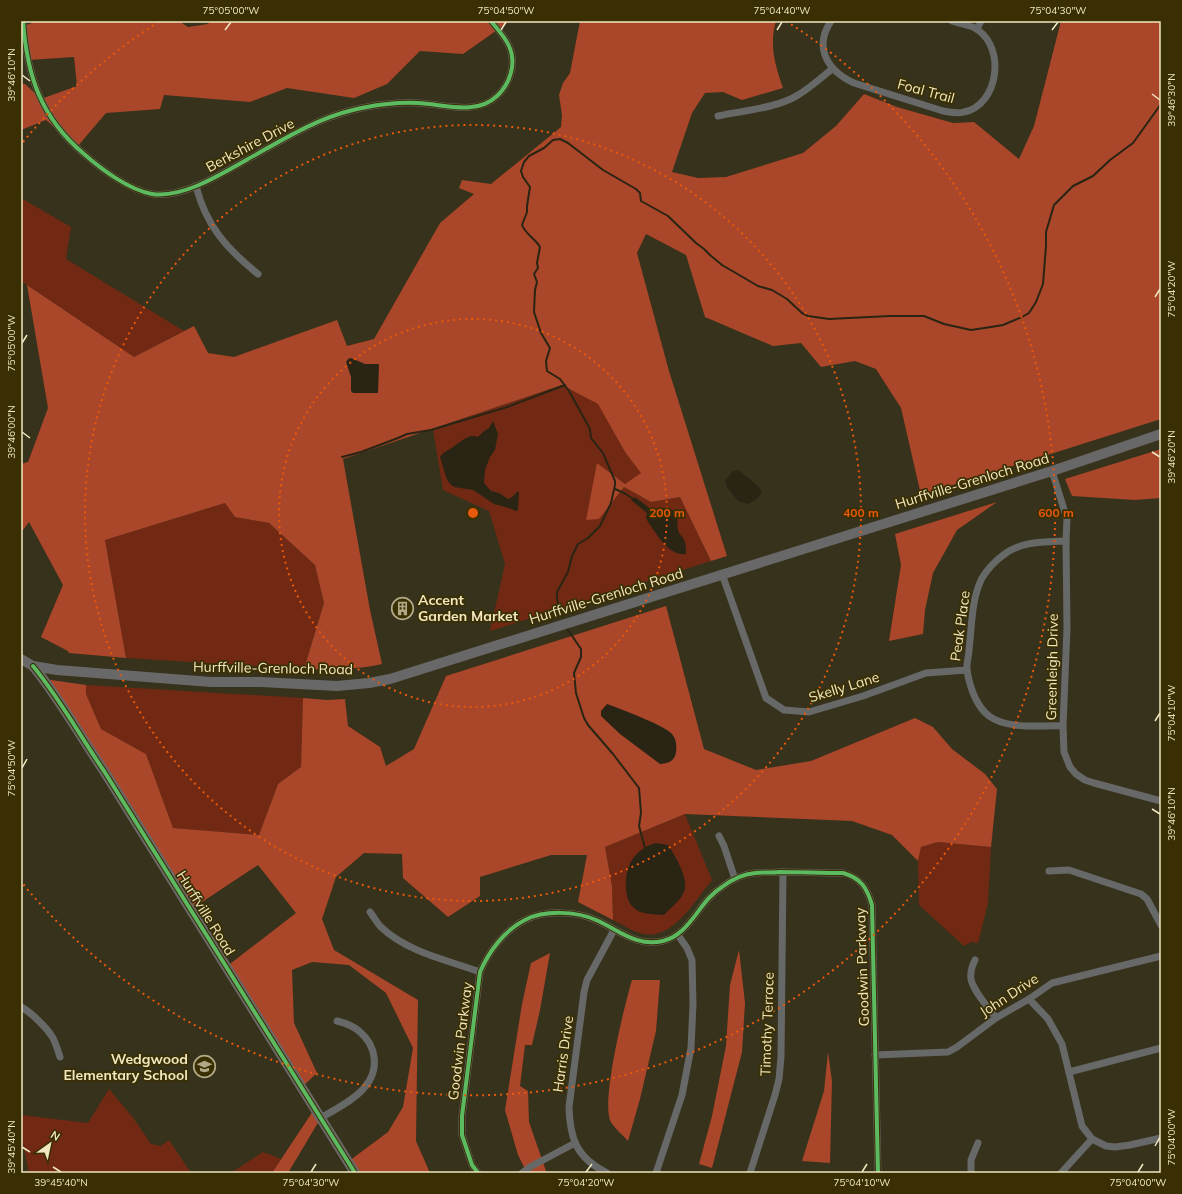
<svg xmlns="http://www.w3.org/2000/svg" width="1182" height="1194" viewBox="0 0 1182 1194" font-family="Mulish,sans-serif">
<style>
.green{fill:#722913}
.forest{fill:#aa4629}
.water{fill:#292413}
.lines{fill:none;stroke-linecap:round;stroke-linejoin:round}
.stream{stroke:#292413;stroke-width:2}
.street{stroke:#676868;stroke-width:7}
.secondary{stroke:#696868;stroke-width:10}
.cycleway-casing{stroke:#3a2f02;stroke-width:6}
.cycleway{stroke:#5cba63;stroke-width:4}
.ticks{fill:none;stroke:#f1e7c0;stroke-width:1.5}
.ring{fill:none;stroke:#e8590c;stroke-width:2;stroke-dasharray:2 4}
.labels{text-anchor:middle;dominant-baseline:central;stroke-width:3.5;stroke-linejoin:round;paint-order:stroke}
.street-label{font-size:14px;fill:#f1e7c0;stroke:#3a2f02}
.poi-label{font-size:14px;font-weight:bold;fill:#f1e7c0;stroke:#3a2f02;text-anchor:start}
.centre{fill:#e8590c;stroke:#3a2f02;stroke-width:2}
.ring-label{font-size:12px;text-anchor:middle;font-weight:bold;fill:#e8590c;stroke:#3a2f02;stroke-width:3.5;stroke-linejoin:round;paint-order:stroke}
.neatline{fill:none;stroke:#f1e7c0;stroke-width:1.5}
.ticks-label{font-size:10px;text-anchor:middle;fill:#f1e7c0}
</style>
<rect width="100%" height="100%" fill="#37321b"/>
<g class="green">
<path d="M21,198L71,227L66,259L184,331L134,357L21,281Z"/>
<path d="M562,385L598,403L625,452L642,473L625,484L597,463L599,519L624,487L651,502L680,497L711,561L490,631L505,564L489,511L443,490L433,429Z"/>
<path d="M225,503L235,517L269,523L315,565L324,603L304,669L126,658L105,540Z"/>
<path d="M86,685L303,698L301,767L278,784L259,835L173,828L146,754L101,729L86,694Z"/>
<path d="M685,814L712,880C696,899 673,940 644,934C633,932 623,925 613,920L612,886L605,847Z"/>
<path d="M938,842L991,847L988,903L978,943L971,942L964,946L919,905L918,861L921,847Z"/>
<path d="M109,1089L134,1119L151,1144L161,1146L169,1140L191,1173H29L21,1133V1115L88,1123Z"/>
<path d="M263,1152L281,1159L272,1173H231Z"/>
</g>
<g class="forest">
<path d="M37,21H179L188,27L208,24L210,21H510L463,54L420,51L387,84L354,98L287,88L250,102L164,95L160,109L106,113L77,147L46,120L21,130V84H25L41,99L77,86L74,57L28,60L24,26Z"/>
<path d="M580,21H776C769,45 775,65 783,88L742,100L723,92L705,93L692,113L672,172L698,178L726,177L803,153L836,126L864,94L897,107L953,123L974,122L1019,159L1034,126L1061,21H1161V419L921,495L901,408L876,369L855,361L821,367L801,343L773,346L705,317L686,255L646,234L637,253L669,371L727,556L711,561L680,497L651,502L624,487L599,519L586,520L597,463L625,484L641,473L625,452L598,404L562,385L343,459L370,610L382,664C356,670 330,670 304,669L324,603L315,565L269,523L235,517L225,503L105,540L126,658L69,653L68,651L41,637L63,585L29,522L23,530L21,529V464L28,462L48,408L27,285L134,357L194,326L208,353L234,357L337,320L347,346L374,339L440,223L474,194L459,188L462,180L491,184L561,127L562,115L559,95L563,83L570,73Z"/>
<path d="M1161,449V498L1135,500L1072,496L1065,479Z"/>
<path d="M997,502L957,530L933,573L925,610L923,634L889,641L901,565L895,534Z"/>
<path d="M666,606L704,749L756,770L811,761L915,718L933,727L952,749L985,774L997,789L991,847L938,842L921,847L918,861L892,835L852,821L685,814L605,847L612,886L613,920L578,902L587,855H551L480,877V896L448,917L403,878L402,854L364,853L336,877L322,919L334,950L418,1000L416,1141L430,1173H351L345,1164L388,1132L403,1107L413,1048L386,993L349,965L312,962L292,970L294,1023L317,1073L300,1089L226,967L296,913L258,865L190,910L44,679L86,685V694L101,729L146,754L173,828L259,835L278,784L301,767L303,698L327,700L345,699L348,726L380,747L386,766L414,749L446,676Z"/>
<path d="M739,950L745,1003L742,1052L712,1168L699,1164L712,1116L726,1046L730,985Z"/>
<path d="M550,953L540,1010L532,1045H525L520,1086L528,1091L529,1122L546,1171L549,1173H527L518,1155L505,1110L522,1004L531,963Z"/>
<path d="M632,980H660L656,1031L640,1099L628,1141C623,1135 615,1129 611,1122C600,1104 625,1003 632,980Z"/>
<path d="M828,1052L832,1081L830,1163L802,1161L824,1091Z"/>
<path d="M313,1111L319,1121L288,1173H272Z"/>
</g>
<g class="water">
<path d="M351,358L365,364H379L378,393H353L351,391V377L346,362L348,359Z"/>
<path d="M493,421L498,434L495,450L490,457L485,470L484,483L491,491L499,493L508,499L512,497L517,492H519L518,510L516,511L509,508L494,504L473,490L454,487L449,483L446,477L440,457C443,452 449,450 453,447C461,442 468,433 478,437L484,431L489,428Z"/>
<path d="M737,470L740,471L760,488L762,492L757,499L748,504L738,501L727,487L725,481L733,471Z"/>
<path d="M635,497L652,510L656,511C665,506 673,507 677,517C678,522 677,526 678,530C679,534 681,535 683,538C686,542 686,549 686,554C668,556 657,534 648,522L646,517L647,513L631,500Z"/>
<path d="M607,704C620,709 664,725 672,734C676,739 677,745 676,752C675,761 669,763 660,764L620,734L601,716V711Z"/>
<path d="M656,843L668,845C675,855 691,882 683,894C679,902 670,908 664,915C655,914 641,915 634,908C628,903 627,896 626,889C624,867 634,849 656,843Z"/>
</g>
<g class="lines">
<g class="stream">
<path d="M342,457L361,452L398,438L407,434L431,430L507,407L565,385"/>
<path d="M615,489L624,493L635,500"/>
<path d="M562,617L557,599V592L568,572L572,556L578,544L588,538L600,526L611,503L615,485V481L603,453L591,438L590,429L569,391L560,379L547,371L546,361L550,348L541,333L534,312L535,290L537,282L534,274L538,268L537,263L540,247C535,238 526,235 522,225L527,212V206L530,187L523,177L521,171L524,162L529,156L544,148L553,140L560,139L568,143L603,170L636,189L640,193L641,201L668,216L696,243L704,249L710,255L722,265L758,286L772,290L787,299L802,313L808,316L829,319L890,316H924L944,324L971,330L991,327L1003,325L1022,317L1029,313L1036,302L1043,284L1046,246V232L1054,205L1073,186L1093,176L1110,160L1133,143L1161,104"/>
<path d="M566,627L581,649V657L574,673L576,693L584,718L588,725L613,754L639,788L641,813L639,826L645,848"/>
</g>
<g class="street">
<path d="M23,21C27,76 41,118 84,154C101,169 129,190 152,194C185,199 228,170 257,154C287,137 319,118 353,110C372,105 398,102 418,103C444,104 476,116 497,96C510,84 517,63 509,46C505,37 497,29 491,21"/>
<path d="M831,21C813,48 828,71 854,83L943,111C950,112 957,114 964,112C998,105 1006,50 978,30C972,25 960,24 952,21"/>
<path d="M977,29L981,21"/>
<path d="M718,116C741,111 778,108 798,95C810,88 821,78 832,69"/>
<path d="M196,186C206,226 227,249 258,274"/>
<path d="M1052,471L1067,519L1066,541L1067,628L1063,726L1064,752L1070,767L1076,774L1085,780L1094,783L1161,801"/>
<path d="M722,574L766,698L784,710L809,712L863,696L926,673L967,670"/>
<path d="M1063,726C1041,725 1008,730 989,716C976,706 970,687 967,671C966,664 969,656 969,650C972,626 971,600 982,578C987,570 994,562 1002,556C1020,541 1043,542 1066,541"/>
<path d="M719,836L724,846L735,879"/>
<path d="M1049,871L1069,870L1141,894L1147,899L1161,925"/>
<path d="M370,912C374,917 377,923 381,927C407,952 447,960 480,972"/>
<path d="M975,960C972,966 970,972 971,979C973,991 989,1008 996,1018"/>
<path d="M1029,999L1048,1019L1062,1044L1082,1126L1092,1139L1106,1146L1115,1147L1130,1145L1161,1138"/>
<path d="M21,1007C31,1012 47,1028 53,1038C56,1044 58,1051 60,1057"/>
<path d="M875,1055L948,1052L957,1047L996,1018L1029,999L1052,983L1161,956"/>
<path d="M1069,1072L1161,1048"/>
<path d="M321,1118C335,1109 353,1101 364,1088C380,1070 377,1046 359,1031C353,1026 345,1023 337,1021"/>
<path d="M478,1173L472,1165L462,1135V1116L480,972C489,951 505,930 525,920C544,910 576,911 596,920C619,930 636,947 663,941C690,935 699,901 722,887C731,880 744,874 755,873C763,872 771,873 779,872C800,872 822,873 843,873C861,878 867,888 872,905L878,1173"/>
<path d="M522,1173L530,1167L575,1143"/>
<path d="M607,1173C577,1158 570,1140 569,1107L584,992L587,980L614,930"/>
<path d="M656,1173L682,1095L691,1048L693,1004L692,960L687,948L678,935"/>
<path d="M750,1173L775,1095L779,1079L781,1057L783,872"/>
<path d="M971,1173V1160L978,1143"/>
<path d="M1061,1173L1092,1139"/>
</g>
<g class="secondary">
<path d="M21,659L33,666L57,670L211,682H261L337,686L369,683L390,679L1052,471L1161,434"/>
<path d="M33,666C60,699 80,736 104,771L355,1173"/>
</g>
<defs>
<g id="cycleway">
<path d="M23,21C27,76 41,118 84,154C101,169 129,190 152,194C185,199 228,170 257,154C287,137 319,118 353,110C372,105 398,102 418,103C444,104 476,116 497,96C510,84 517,63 509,46C505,37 497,29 491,21"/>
<path d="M33,666C60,699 80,736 104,771L355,1173"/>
<path d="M478,1173L472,1165L462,1135V1116L480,972C489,951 505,930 525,920C544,910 576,911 596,920C619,930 636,947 663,941C690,935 699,901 722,887C731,880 744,874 755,873C763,872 771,873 779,872C800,872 822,873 843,873C861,878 867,888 872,905L878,1173"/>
</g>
</defs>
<use href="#cycleway" class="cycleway-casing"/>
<use href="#cycleway" class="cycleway"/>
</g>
<path class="ticks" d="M225,30L231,22M501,30L506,22M777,30L782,22M1052,30L1058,22M22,75L30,81M1152,94L1160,100M1155,297L1160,289M22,343L27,335M22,432L30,438M1152,452L1160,457M1155,721L1160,713M22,768L27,759M1152,809L1160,814M1155,1146L1160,1137M22,1147L30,1152M53,1167L61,1172M311,1172L316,1164M586,1172L592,1164M862,1172L867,1164M1138,1172L1143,1164"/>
<g class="ring">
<circle cx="473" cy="513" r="194"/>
<circle cx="473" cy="513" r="388"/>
<path d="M23 142A583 583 0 0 1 160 21M786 21A583 583 0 1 1 23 884"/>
</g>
<defs>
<symbol id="building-ring" viewBox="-11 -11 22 22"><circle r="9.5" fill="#3a2f02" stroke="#b0a886" stroke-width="1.5"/><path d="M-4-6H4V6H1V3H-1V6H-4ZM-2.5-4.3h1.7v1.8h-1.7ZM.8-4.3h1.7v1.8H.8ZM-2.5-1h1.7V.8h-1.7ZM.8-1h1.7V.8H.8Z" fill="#b0a886"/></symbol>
<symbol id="school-ring" viewBox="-11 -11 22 22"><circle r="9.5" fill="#3a2f02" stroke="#b0a886" stroke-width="1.5"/><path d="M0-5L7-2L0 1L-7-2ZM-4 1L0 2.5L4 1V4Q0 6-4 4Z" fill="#b0a886"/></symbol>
</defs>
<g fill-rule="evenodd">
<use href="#building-ring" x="390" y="596" width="25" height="25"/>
<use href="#school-ring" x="192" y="1054" width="25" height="25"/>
</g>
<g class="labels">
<g class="street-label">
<text transform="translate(926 91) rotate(15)">Foal Trail</text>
<text transform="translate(250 145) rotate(-28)">Berkshire Drive</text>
<text transform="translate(972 481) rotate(-17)">Hurffville-Grenloch Road</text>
<text transform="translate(606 596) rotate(-17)">Hurffville-Grenloch Road</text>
<text transform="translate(960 626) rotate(-82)">Peak Place</text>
<text transform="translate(1052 667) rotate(-89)">Greenleigh Drive</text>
<text transform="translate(273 668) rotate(1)">Hurffville-Grenloch Road</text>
<text transform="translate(844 687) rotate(-17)">Skelly Lane</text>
<text transform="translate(206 913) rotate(58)">Hurffville Road</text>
<text transform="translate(862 967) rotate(-92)">Goodwin Parkway</text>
<text transform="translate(1009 995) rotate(-33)">John Drive</text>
<text transform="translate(767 1024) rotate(-88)">Timothy Terrace</text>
<text transform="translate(460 1041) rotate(-83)">Goodwin Parkway</text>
<text transform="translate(563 1054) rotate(-82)">Harris Drive</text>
</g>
<g class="poi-label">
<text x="418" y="600">Accent<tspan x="418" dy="16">Garden Market</tspan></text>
<text x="188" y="1059" text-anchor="end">Wedgwood<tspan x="188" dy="16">Elementary School</tspan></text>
</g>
</g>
<circle cx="473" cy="513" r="6" class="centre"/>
<g class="ring-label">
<text x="667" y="517">200 m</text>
<text x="861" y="517">400 m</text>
<text x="1056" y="517">600 m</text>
</g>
<rect width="1182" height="1194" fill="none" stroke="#3a2f02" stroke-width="44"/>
<g transform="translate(50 1144) rotate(33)" stroke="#3a2f02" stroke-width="3" paint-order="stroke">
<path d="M0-3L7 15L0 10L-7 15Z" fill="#f1e7c0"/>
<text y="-6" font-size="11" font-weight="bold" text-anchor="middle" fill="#f1e7c0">N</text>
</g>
<rect x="22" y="22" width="1138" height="1150" class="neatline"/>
<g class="ticks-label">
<text x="231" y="14">75°05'00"W</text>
<text x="506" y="14">75°04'50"W</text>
<text x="782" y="14">75°04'40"W</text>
<text x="1058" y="14">75°04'30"W</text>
<text transform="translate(11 75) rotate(-90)" y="4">39°46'10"N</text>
<text transform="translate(1171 100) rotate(-90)" y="4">39°46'30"N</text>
<text transform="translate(1171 289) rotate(-90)" y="4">75°04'20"W</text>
<text transform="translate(11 343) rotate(-90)" y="4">75°05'00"W</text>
<text transform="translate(11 432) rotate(-90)" y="4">39°46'00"N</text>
<text transform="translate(1171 457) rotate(-90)" y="4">39°46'20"N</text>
<text transform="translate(1171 713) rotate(-90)" y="4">75°04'10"W</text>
<text transform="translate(11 768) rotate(-90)" y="4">75°04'50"W</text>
<text transform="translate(1171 814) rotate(-90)" y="4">39°46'10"N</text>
<text transform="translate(1171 1137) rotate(-90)" y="4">75°04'00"W</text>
<text transform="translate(11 1147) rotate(-90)" y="4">39°45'40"N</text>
<text x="61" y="1186">39°45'40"N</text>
<text x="311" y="1186">75°04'30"W</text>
<text x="586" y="1186">75°04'20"W</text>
<text x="862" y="1186">75°04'10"W</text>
<text x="1138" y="1186">75°04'00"W</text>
</g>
</svg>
